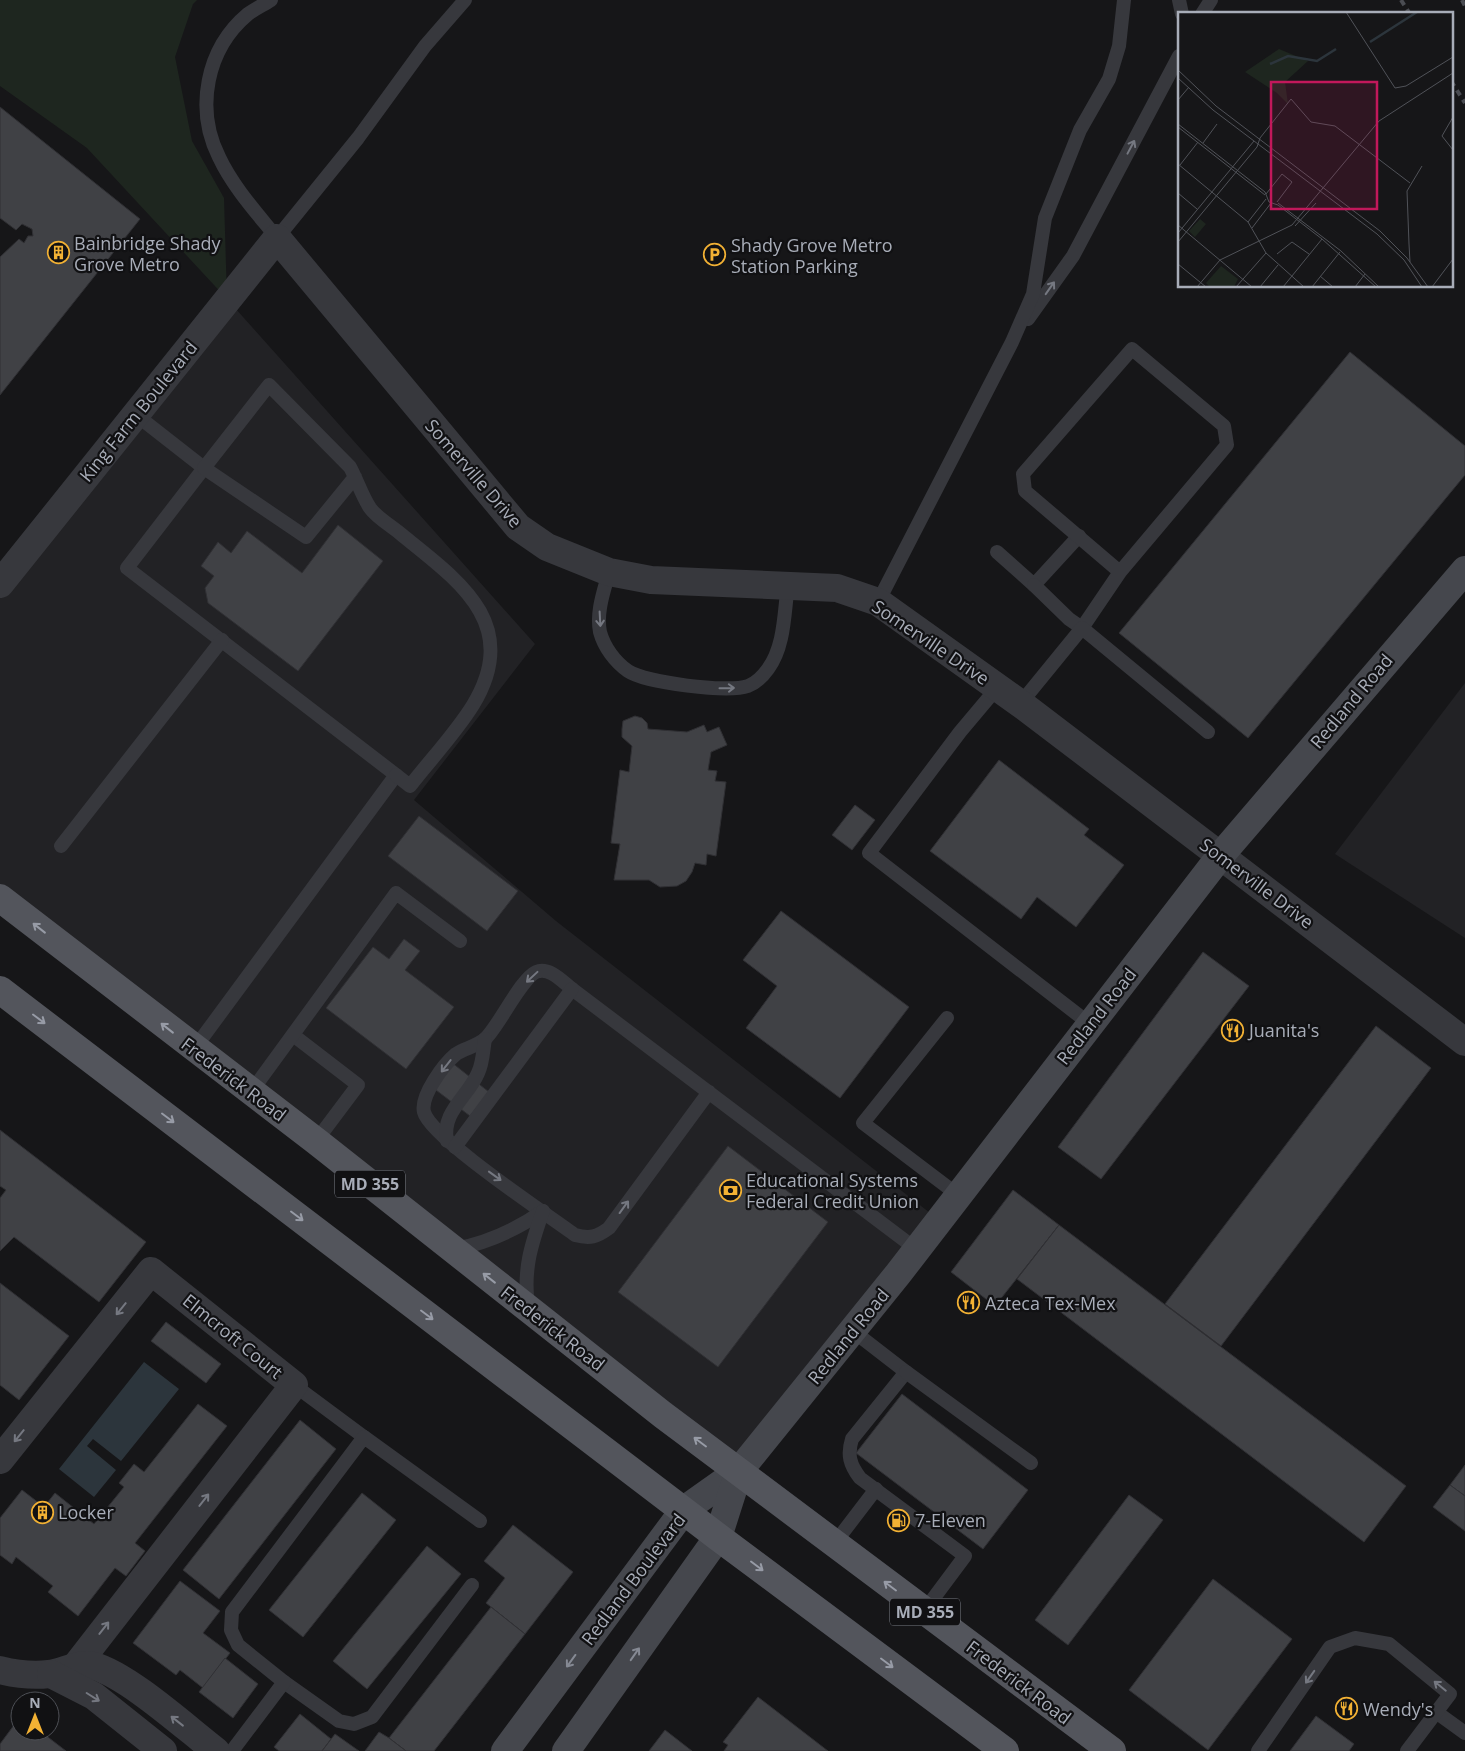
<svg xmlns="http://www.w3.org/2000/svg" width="1465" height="1751" viewBox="0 0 1465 1751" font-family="'Open Sans',sans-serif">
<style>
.built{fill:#222225}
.green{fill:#1e261f}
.water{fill:#2c353c}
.building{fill:#404145;stroke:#303034}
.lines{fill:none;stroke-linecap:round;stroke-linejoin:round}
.service{stroke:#37383d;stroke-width:14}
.minor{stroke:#37383d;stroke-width:28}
.secondary{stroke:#45474d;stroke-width:28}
.primary{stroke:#53555c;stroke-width:28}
.rail{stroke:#4a4c52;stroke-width:4;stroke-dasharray:6 5;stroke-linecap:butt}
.oneway{stroke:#757881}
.oneway2{stroke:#979ba6}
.oneway3{stroke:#858993}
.labels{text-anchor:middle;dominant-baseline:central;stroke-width:4.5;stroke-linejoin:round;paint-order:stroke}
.shield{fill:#111113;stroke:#7b7e86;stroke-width:1}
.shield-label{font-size:16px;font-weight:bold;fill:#a8adb8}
.poi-label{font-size:18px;fill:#a8adb8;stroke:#111113;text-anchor:start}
.street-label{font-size:18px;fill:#a8adb8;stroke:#111113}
.inset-river{fill:none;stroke:#2c353c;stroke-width:2.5}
.inset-road{fill:none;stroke:#505258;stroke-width:1}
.view{fill:#c2185b;fill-opacity:0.15;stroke:#c2185b;stroke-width:2.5}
.inset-edge{fill:none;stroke:#a8adb8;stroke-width:2.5}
</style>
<rect width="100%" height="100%" fill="#161618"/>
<g class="built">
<path d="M227,299L535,644L414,800L556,921L939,1220L748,1479L0,898V584Z"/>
<path d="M1465,683V938L1335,854Z"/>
</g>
<path class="green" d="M0,0H197L193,4L175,57L192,141L224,198L227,299L87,148L0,86Z"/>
<path class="water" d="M144,1362L179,1389L121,1461L93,1439L87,1446L116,1470L94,1497L59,1469Z"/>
<g class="building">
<path d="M0,107L140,219L0,395V257L19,239L24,243L28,236H33L32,229L22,224L16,230L0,218Z"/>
<path d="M1350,352L1465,446V475L1248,738L1119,633Z"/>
<path d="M338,525L383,561L298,671L208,603L205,588L214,576L201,566L218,542L231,553L247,531L302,573Z"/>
<path d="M635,716L642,718L647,723L648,729L687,732L704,725L707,732L719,727L727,745L711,752L708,770L717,771L715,781L726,782L716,856L707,854L706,865L695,863L692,872L686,881L677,886L660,887L649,880H614L620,844L611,843L620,770L629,772L632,746L622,737V729L623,721Z"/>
<path d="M999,760L1089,829L1084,835L1124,865L1076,927L1037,897L1021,919L930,851Z"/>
<path d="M855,805L875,820L852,850L832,835Z"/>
<path d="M419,816L518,891L487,931L388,856Z"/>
<path d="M781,911L909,1007L840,1098L746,1028L777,986L743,960Z"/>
<path d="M404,939L420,951L405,970L454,1007L406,1069L326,1008L373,947L389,959Z"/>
<path d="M1203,952L1249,986L1101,1179L1058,1147Z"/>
<path d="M1376,1026L1431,1068L1221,1346L1165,1304Z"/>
<path d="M451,1062L489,1092L470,1116L432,1087Z"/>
<path d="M0,1130L146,1242L99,1302L14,1237L0,1251V1198L6,1190L0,1186Z"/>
<path d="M728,1146L828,1222L718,1367L618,1292Z"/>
<path d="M1013,1190L1059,1225L995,1306L951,1272Z"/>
<path d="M1059,1225L1406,1486L1364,1542L1017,1279Z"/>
<path d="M0,1283L69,1336L19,1400L0,1385Z"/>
<path d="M166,1322L221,1364L206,1383L151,1341Z"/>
<path d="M902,1394L1028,1490L983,1549L856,1453Z"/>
<path d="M198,1404L227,1426L135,1543L145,1551L126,1576L115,1568L78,1616L48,1592L53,1586L16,1557L12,1564L0,1555V1518L22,1490L44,1507L55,1493L94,1524L124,1487L119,1483L134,1464L144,1472Z"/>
<path d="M300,1420L336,1449L219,1599L183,1570Z"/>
<path d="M1465,1465V1496L1450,1485Z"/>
<path d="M1450,1485L1465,1496V1531L1433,1507Z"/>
<path d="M362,1493L396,1520L303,1637L269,1610Z"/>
<path d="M1129,1495L1163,1520L1068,1645L1035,1620Z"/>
<path d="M513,1525L573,1572L525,1634L486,1603L505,1578L484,1561Z"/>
<path d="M427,1546L461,1574L367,1689L333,1661Z"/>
<path d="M1213,1579L1292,1639L1208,1750L1129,1690Z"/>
<path d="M180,1581L220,1611L203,1633L230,1653L203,1688L180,1670L176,1675L133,1643Z"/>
<path d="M491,1607L525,1634L434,1751H406L389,1738Z"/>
<path d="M225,1658L258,1684L233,1718L199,1692Z"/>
<path d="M758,1697L828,1751H724L728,1745L723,1742Z"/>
<path d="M300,1714L331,1739L322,1751H279L274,1747Z"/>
<path d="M1316,1716L1354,1744L1349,1751H1290Z"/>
<path d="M20,1717V1731H40L66,1751H0V1744Z"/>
<path d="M665,1730L692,1751H649Z"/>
<path d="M379,1732L389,1738L406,1751H365Z"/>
<path d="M335,1734L359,1751H322Z"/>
</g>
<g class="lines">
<g class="service">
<path d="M271,0C263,5 255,9 248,14C206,49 195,109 219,157C233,187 257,213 277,238L358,138L425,46L465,0"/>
<path d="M1179,0L1182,14"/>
<path d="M1202,14L1211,0"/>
<path d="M1028,319L1073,256L1179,56"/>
<path d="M135,414L204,468L127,568L396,775L194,1049"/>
<path d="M355,477L306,537L204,468L269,385L350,467C357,480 362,496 370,508C377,518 393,527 402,535C459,581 522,624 473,705C455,734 430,760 410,786L396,775"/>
<path d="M997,552L1034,585L1079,536"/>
<path d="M609,572C604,591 596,612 600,632C604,647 615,662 628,671C646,683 728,693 748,686C756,683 763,676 768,669C785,646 784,612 788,585"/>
<path d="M1034,585L1069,619L1082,628L1120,572L1227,445L1224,426L1132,349L1023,474L1025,491L1120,572"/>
<path d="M878,602L1012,342L1033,294L1045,218L1080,130L1109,79L1119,46L1124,0"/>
<path d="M997,688L960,732L869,853L1090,1024"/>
<path d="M1020,704L1082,628L1208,732"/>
<path d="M61,846L222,640"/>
<path d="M947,1018L863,1123L958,1195"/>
<path d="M293,1035L358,1085L316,1141"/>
<path d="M251,1092L396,893L460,941"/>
<path d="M709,1092L609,1228C597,1237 590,1239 575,1235C548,1215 430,1137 424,1112C420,1096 444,1064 456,1054C465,1048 478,1046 486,1038C500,1024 521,979 536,972C549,966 563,982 572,989L916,1249"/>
<path d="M447,1141C441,1112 468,1097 478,1073C483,1063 483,1050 485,1039"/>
<path d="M455,1147L572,989"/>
<path d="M455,1249C487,1243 516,1230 543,1211"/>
<path d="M528,1306C523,1270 531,1245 543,1211"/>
<path d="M853,1331L906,1372L852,1439C847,1455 850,1465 860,1478L965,1556L924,1611"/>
<path d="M906,1372L1031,1463"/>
<path d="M294,1385L364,1437"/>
<path d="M834,1544L876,1489"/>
<path d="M284,1682L339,1721L354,1724L372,1717L472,1585"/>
<path d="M1436,1712L1465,1733"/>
<path d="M232,1751L284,1682L238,1645L231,1630L232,1612L364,1437L480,1521"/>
<path d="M1258,1751L1330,1647L1355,1638L1389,1644L1450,1694L1407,1751"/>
</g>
<g class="minor">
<path d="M0,584L277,238L518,527L547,547L609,572L651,580L837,588L878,602L1025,707L1465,1042"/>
<path d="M0,1460L151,1271L294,1385L75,1667"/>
<path d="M0,1670C16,1674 33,1676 49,1674C64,1672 79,1662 94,1666C129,1676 186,1728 216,1751"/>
<path d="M51,1674L94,1696L163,1751"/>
</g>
<g class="secondary">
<path d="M505,1751L684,1510L739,1471L898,1274L1221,855L1465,570"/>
<path d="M566,1751L718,1537L739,1471"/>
</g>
<g class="primary">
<path d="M0,898L316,1141L663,1415L1112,1751"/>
<path d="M0,990L718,1537L1005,1751"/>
</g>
<g class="rail">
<path d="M1401,0L1410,14"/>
<path d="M1462,0L1465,6"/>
<path d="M1451,81L1465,103"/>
</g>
</g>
<defs><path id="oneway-shaft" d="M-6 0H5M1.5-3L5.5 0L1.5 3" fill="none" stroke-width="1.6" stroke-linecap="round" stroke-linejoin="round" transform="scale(1.25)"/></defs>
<g class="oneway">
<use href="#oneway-shaft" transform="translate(1131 147) rotate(-62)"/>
<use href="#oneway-shaft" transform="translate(1050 288) rotate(-55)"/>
<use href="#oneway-shaft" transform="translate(600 619) rotate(87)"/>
<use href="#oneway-shaft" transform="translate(727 688) rotate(-1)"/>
<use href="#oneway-shaft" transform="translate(532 977) rotate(137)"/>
<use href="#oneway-shaft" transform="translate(446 1066) rotate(128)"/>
<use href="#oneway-shaft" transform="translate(495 1176) rotate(36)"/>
<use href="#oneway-shaft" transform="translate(624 1207) rotate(-54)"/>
<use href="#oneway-shaft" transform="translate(121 1309) rotate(129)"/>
<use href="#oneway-shaft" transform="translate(19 1436) rotate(129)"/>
<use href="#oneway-shaft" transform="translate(204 1500) rotate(-52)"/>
<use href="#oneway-shaft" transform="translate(104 1628) rotate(-52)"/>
<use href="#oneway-shaft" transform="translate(1310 1677) rotate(125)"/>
<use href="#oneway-shaft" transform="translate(1440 1686) rotate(-141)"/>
<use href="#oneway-shaft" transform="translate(93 1697) rotate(32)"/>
<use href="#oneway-shaft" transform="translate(177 1721) rotate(-142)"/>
</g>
<g class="oneway2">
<use href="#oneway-shaft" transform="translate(39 928) rotate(-142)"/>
<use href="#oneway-shaft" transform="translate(39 1019) rotate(37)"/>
<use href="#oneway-shaft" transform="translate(167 1028) rotate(-142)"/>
<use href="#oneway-shaft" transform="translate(168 1118) rotate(37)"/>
<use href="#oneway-shaft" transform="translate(297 1216) rotate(37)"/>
<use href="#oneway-shaft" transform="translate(489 1278) rotate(-142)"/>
<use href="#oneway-shaft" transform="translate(427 1315) rotate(37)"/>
<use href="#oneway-shaft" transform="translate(700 1442) rotate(-143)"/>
<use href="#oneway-shaft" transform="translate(757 1566) rotate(37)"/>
<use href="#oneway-shaft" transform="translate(890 1586) rotate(-143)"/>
<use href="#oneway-shaft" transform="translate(887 1663) rotate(37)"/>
</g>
<g class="oneway3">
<use href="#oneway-shaft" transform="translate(635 1654) rotate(-55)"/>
<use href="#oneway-shaft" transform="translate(571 1661) rotate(126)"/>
</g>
<defs>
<symbol id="building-ring" viewBox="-11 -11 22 22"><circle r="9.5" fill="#111113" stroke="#f2b134" stroke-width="1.5"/><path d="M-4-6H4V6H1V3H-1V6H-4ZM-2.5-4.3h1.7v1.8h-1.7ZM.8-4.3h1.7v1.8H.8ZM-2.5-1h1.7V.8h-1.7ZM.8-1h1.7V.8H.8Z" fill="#f2b134"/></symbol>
<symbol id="parking-ring" viewBox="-11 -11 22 22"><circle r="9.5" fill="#111113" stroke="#f2b134" stroke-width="1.5"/><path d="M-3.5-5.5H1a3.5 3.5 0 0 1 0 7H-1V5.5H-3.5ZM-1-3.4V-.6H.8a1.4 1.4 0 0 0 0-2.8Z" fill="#f2b134"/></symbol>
<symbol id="restaurant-ring" viewBox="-11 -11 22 22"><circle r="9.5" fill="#111113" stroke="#f2b134" stroke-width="1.5"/><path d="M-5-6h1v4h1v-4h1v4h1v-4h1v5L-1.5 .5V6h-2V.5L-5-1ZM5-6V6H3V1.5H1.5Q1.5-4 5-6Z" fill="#f2b134"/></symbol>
<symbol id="bank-ring" viewBox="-11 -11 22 22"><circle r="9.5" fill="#111113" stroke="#f2b134" stroke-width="1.5"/><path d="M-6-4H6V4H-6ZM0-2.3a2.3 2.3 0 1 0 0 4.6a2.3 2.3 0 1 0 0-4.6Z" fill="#f2b134"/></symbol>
<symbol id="fuel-ring" viewBox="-11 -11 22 22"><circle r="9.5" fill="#111113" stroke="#f2b134" stroke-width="1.5"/><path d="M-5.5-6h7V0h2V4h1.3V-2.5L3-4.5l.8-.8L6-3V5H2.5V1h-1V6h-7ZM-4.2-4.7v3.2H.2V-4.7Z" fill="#f2b134"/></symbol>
</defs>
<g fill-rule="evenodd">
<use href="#building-ring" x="46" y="240" width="25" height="25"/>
<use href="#parking-ring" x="702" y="242" width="25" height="25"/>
<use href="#restaurant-ring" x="1220" y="1018" width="25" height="25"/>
<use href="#bank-ring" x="718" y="1178" width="25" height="25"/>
<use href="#restaurant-ring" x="956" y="1290" width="25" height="25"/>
<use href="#building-ring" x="30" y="1500" width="25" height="25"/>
<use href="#fuel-ring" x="886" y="1508" width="25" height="25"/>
<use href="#restaurant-ring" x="1334" y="1696" width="25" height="25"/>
</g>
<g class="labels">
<g class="shield">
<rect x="335" y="1170.5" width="70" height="27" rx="4"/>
<rect x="890" y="1598.5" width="70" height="27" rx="4"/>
</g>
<g class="shield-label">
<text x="370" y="1184">MD 355</text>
<text x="925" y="1612">MD 355</text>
</g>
<g class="poi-label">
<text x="74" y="243">Bainbridge Shady<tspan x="74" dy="21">Grove Metro</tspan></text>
<text x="731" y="245">Shady Grove Metro<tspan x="731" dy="21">Station Parking</tspan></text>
<text x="1249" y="1030">Juanita's</text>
<text x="746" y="1180">Educational Systems<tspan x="746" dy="21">Federal Credit Union</tspan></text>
<text x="985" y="1303">Azteca Tex-Mex</text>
<text x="58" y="1512">Locker</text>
<text x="915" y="1520">7-Eleven</text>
<text x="1363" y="1709">Wendy's</text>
</g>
<g class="street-label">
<text transform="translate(138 411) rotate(-51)">King Farm Boulevard</text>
<text transform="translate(474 473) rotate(49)">Somerville Drive</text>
<text transform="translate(931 642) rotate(34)">Somerville Drive</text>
<text transform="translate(1351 701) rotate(-50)">Redland Road</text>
<text transform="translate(1257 883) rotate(37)">Somerville Drive</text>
<text transform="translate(1096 1016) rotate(-52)">Redland Road</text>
<text transform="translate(234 1079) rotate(37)">Frederick Road</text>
<text transform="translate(553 1328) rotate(38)">Frederick Road</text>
<text transform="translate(233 1336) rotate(39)">Elmcroft Court</text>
<text transform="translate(848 1336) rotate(-51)">Redland Road</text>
<text transform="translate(633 1579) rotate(-53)">Redland Boulevard</text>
<text transform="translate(1019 1682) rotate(37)">Frederick Road</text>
</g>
</g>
<g transform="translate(1178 12)">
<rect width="275" height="275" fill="#161618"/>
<path d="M101,37L130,49L107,70L110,92L99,81L67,60ZM22,207L28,212L17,225L11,219ZM43,254L60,267L56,275H32L28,271Z" fill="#1e261f"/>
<path class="inset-river" d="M192,30L239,0M92,52L110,44L139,49L158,37"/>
<path class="inset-road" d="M168,0L217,76L228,74L275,45M0,58L38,94L202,219L229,246L250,275M0,66L35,98L199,222L226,248L244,275M0,88L11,75M275,105L264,124L275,138M0,112L87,180L91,190L100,193L144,227L198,275M0,115L87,183M25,131L39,112M0,152L70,210L88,241L126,275M2,153L20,130M0,181L19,197M88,182L104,162L114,170L99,190M100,191L163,239L201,275M70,210L88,187M0,213L74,275M117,214L138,191M74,216L93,191M0,221L76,129M0,230L79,135L82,126L113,87L133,110L157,114L232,171M231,232L229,179L244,154M231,232L232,250M99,242L114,230L131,242M0,252L28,275M142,264L155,275M19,275L42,248L114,213L201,109L275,61M58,275L88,241M82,275L100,253M105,275L144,227M134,275L162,240M177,275L187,262M254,275L275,247"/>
<path class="view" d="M93,70H199V197H93Z"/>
<rect width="275" height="275" class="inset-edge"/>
</g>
<g transform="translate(35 1716)"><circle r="24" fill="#111113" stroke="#4d4f55"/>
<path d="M0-4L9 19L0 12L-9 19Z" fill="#f2b134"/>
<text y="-8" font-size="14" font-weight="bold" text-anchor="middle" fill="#a8adb8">N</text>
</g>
</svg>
